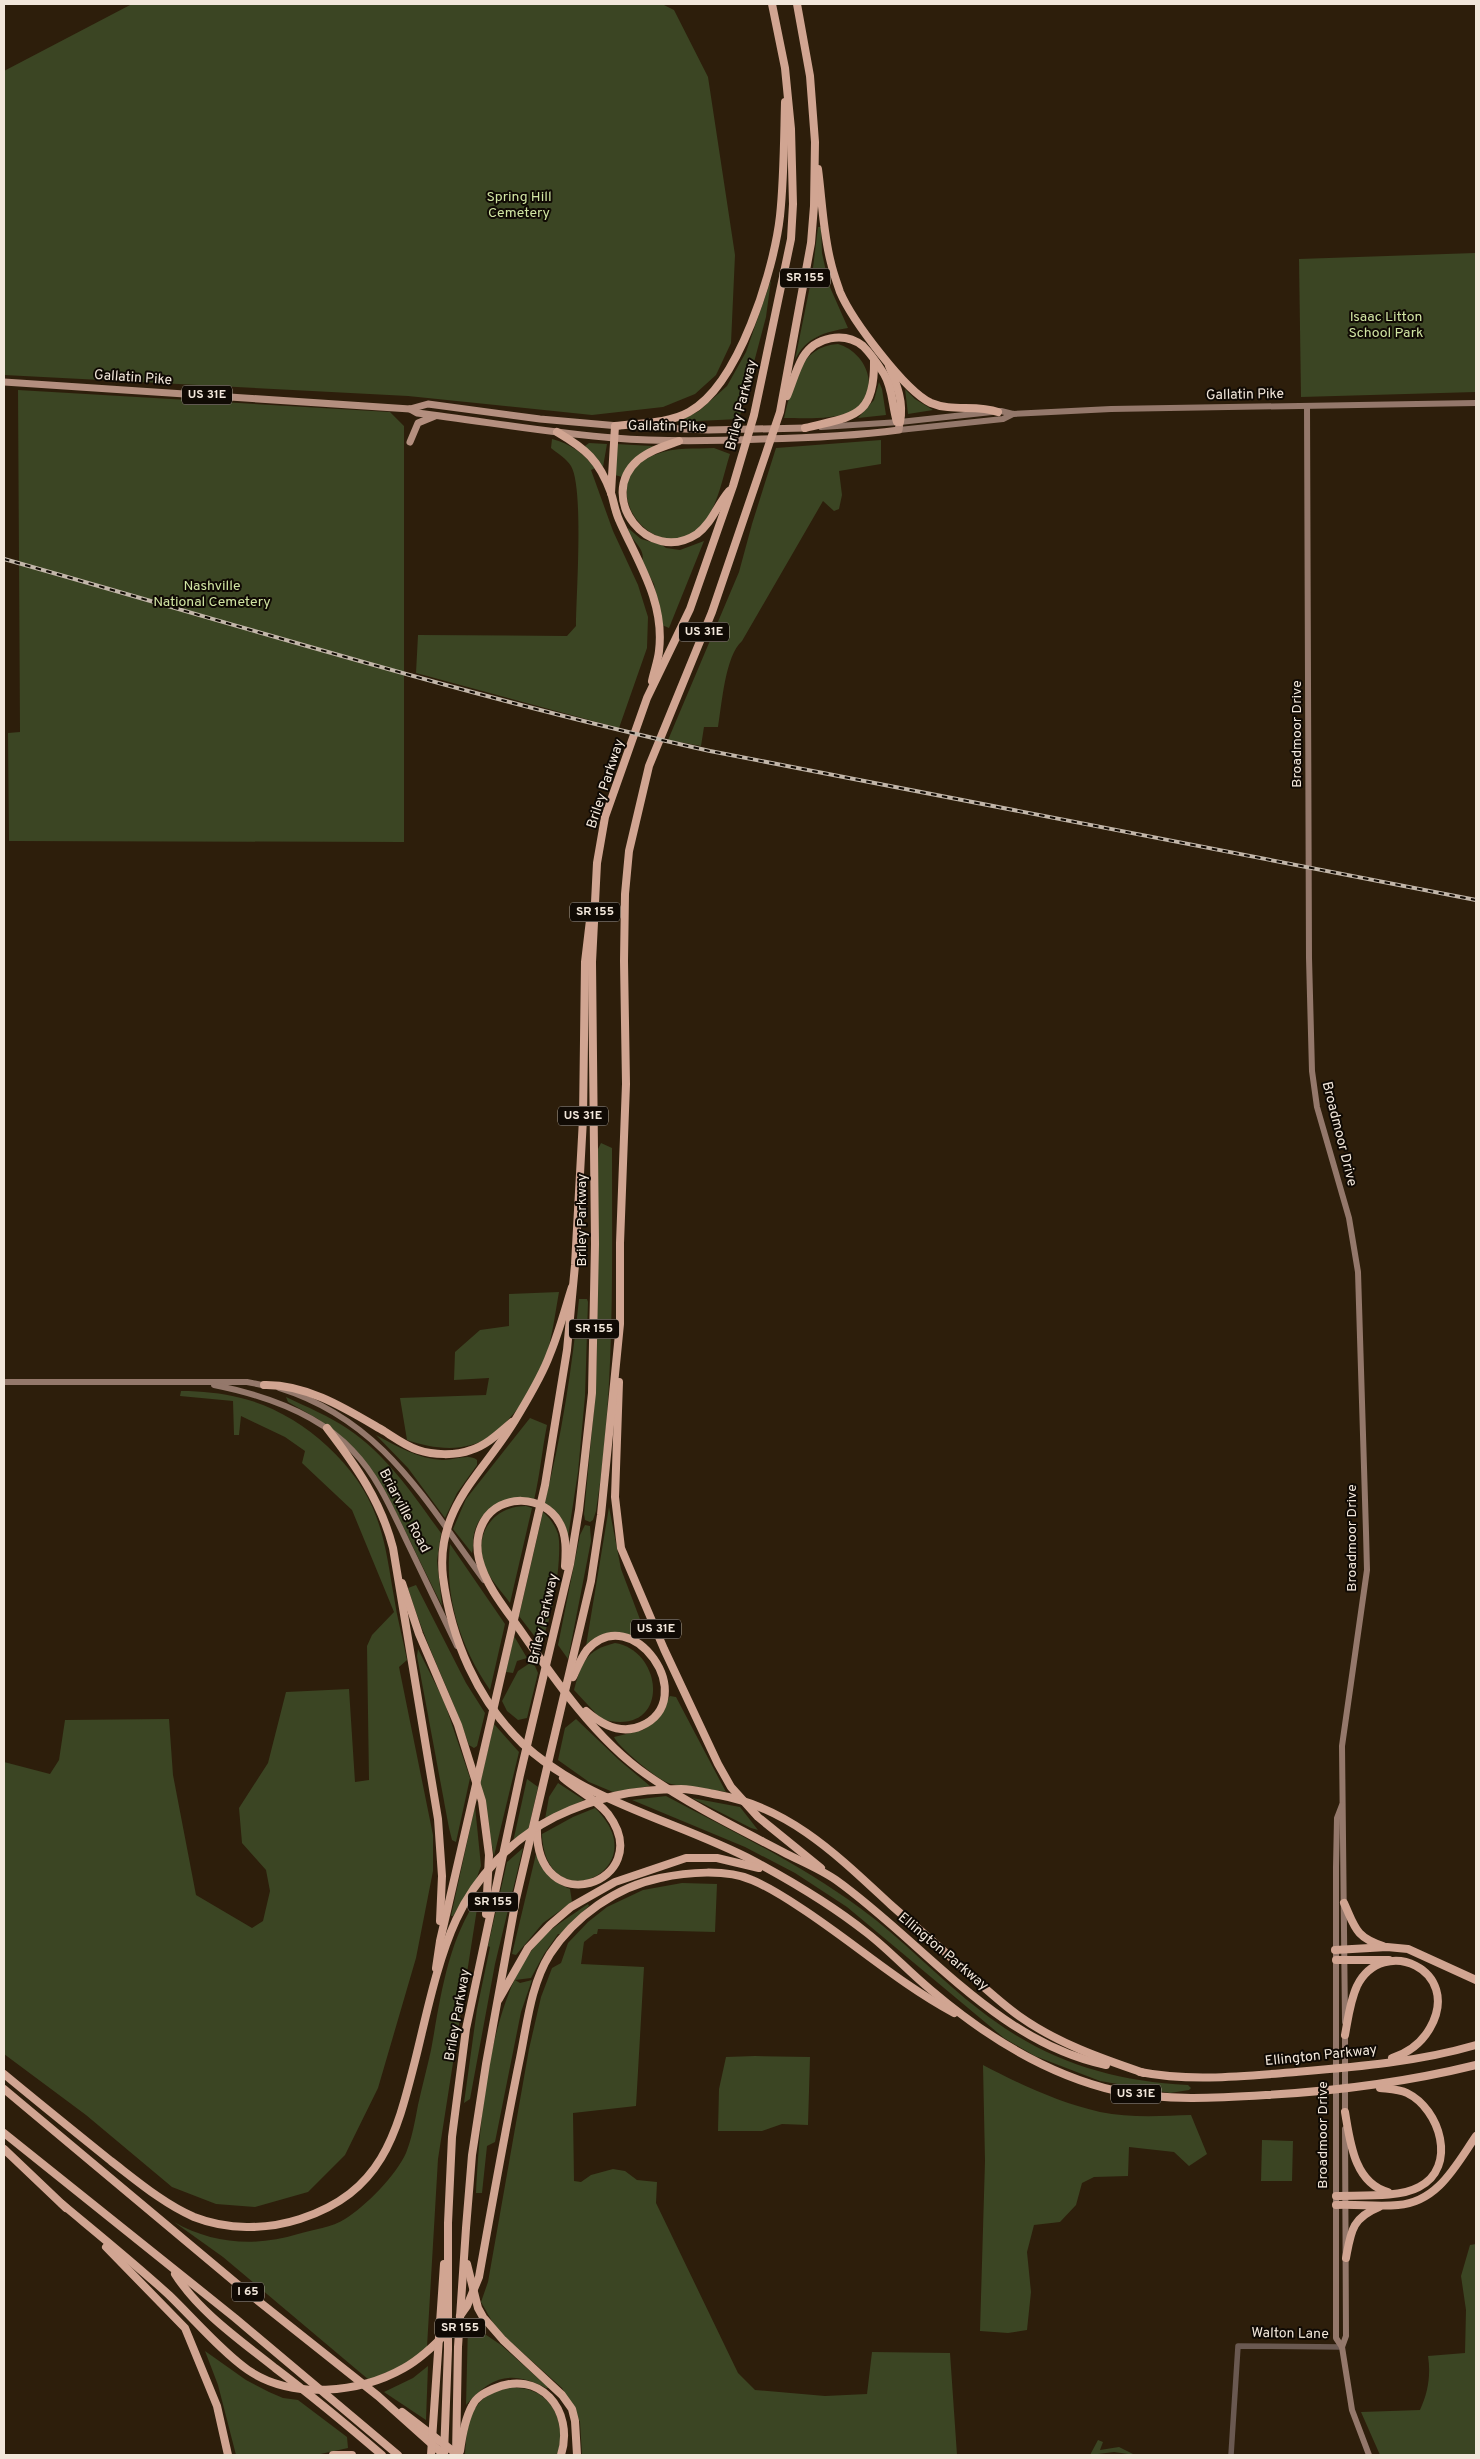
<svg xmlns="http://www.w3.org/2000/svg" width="1480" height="2459" viewBox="0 0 1480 2459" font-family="Overpass,sans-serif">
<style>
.green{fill:#3b4523}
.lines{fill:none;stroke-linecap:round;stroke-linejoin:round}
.tertiary{stroke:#6a5951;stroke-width:5.5}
.secondary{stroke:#94786b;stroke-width:6}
.primary{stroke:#b48f7f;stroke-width:7}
.motorway{stroke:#d1a592;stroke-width:8}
.rail-casing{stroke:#c2b6a9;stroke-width:4}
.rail{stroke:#100a04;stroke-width:2;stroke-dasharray:5.5;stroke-linecap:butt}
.labels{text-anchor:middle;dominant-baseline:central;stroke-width:4;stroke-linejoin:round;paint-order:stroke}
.shield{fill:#100a04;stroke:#aea59a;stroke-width:1}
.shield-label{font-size:12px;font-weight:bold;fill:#f2e7db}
.park-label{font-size:14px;fill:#d1e5a3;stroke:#100a04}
.street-label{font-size:14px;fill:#f2e7db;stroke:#100a04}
</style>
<rect width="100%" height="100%" fill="#2d1e0b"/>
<g class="green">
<path d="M132,4H662L674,10L708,77L735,255L731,343L716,375L695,394L663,407L592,415L408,396L4,375V71Z"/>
<path d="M818,227H821L822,253L829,285L848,328C825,332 806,337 795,360L812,276Z"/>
<path d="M1475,253L1476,392L1301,397L1299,259Z"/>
<path d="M771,280L766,317L739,419L677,422L699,411L727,386L746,352Z"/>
<path d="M838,344C869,353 883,396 850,412C833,420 802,418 784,418C792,386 799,346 838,344Z"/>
<path d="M879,382L882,389L886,415L858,418L874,400Z"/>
<path d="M905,389L915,399L933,410L908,414Z"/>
<path d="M18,390L390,412L404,426V842L9,841L8,733L20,732Z"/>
<path d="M552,439C571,444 583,453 595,468L591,470L613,531L638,585L648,617L647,648L619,728L416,673L418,635L567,636L576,626C576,596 584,488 571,466C567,459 557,453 551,448Z"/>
<path d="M881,440V464L839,471L842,495L839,509L834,511L823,501L742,641C725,656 722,704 718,727H704L701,746L668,740L739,572L752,524L776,448Z"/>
<path d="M589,443L607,444L603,467L585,446Z"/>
<path d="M616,444L652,446H656C640,452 630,462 622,477L615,475Z"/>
<path d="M714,448L730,454C723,476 718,506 703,524C657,576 585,480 657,454C675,447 695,449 714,448Z"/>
<path d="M628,528L641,539L662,545L666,548L680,550L704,541L669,628L662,625L654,584L642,562C647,548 629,540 628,528Z"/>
<path d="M601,1143L612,1148C612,1269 615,1391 596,1511L593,1520L590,1522L585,1520L584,1514L594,1408L597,1353L598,1149Z"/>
<path d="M559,1292C555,1314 552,1339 545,1360C536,1388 502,1438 471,1445C450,1451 428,1447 407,1440L400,1398L486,1395L489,1378L454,1380L455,1352L480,1330L509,1326V1294Z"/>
<path d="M579,1299H587L588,1302L585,1396L578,1472L568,1537L544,1505C562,1436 572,1368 579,1299Z"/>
<path d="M181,1391C202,1391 221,1393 241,1398C297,1411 357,1462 376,1516C386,1542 389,1569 394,1597C397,1618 403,1639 407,1660L399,1667L433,1835V1871L416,1958L378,2088L345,2155L308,2192L255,2207L216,2204L172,2187L86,2115L4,2054V1762L50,1774L59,1760L65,1720L169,1719L173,1775L196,1895L252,1928L263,1921L270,1891L266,1870L242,1843L239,1808L268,1763L286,1692L349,1689L355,1782L369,1780L367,1646L372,1635L394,1612L352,1510L302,1463L305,1451L285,1437L241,1416L239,1435H234L233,1401L180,1396Z"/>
<path d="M286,1397C307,1407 329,1416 348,1429C387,1455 414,1496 441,1533L437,1561L442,1606L388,1496L377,1478L318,1419L288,1402Z"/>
<path d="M530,1418L547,1425C542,1450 540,1475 534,1500C509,1504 484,1502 475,1530C472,1538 474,1547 472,1553L453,1529L466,1499Z"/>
<path d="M376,1435C397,1446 418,1459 442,1460C452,1461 469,1453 477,1460V1465L457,1493L445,1518L408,1468Z"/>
<path d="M526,1506L532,1508L510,1603C503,1593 493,1583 487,1571C471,1539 490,1506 526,1506Z"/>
<path d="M609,1507L621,1569L644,1630L636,1638C618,1634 601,1633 586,1646Z"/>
<path d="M543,1512C550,1518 555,1525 558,1534C563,1553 552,1630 539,1642L519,1616Z"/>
<path d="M585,1525L590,1526L591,1541L568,1659L558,1645L580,1535Z"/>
<path d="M450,1544L505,1624L490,1690C460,1647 444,1596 450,1544Z"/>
<path d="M416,1585L466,1683L485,1713L477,1746L474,1748L469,1745C451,1692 424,1642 408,1588Z"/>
<path d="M514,1636L527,1658L517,1661L513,1673L506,1672Z"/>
<path d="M615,1643C665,1651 671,1739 601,1719L574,1690C581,1663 586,1650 615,1643Z"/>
<path d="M418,1649L444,1701L470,1778L456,1842L452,1840L449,1828L417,1656Z"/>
<path d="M530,1663L535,1666L538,1673L527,1718L518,1720L507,1711L502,1701L518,1671Z"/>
<path d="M670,1696L676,1697L726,1792C708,1788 687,1788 671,1784C660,1782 618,1747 614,1737L643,1730L654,1721Z"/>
<path d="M576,1719L619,1760L650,1786L613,1792L589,1782L558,1760L565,1728Z"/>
<path d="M494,1724L519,1752L494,1856L480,1783Z"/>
<path d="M527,1779L538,1787L528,1831L513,1842Z"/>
<path d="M558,1783L584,1800L545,1819L549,1797Z"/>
<path d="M666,1796C732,1831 800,1864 860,1908C903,1939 939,1979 981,2011C1044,2060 1109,2081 1188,2085L1191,2088L1189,2090L1170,2093L1100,2081L1035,2056L1004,2038L847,1907L795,1873L745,1847L632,1800Z"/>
<path d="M692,1798L740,1807L758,1830L751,1828Z"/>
<path d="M475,1806L481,1866L476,1880L453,1916H451Z"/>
<path d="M595,1808C659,1870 545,1922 542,1834L573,1817Z"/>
<path d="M523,1848L495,1964L470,2099L464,2103L477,2009L490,1947L488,1946L507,1862Z"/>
<path d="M536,1854C550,1873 544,1878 570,1889L572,1902L543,1923L516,1955L512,1954Z"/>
<path d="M682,1883L717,1884L715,1932L598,1929L597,1934H594L584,1942L581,1964L644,1967L636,2106L573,2113L574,2181L581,2182L591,2175L613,2169L625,2171L637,2180L657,2182L656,2203L738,2373L755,2390L825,2396L867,2394L872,2352L950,2353L957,2455H582L580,2422L562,2388L497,2330L481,2302L488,2282L529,2049L541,1997L552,1968L561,1963L568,1943L588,1922L607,1907L643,1890Z"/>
<path d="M479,1896L438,2159L427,2347L408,2363L369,2380L223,2257L174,2222C212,2244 257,2247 298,2234C312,2230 333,2227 345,2219C365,2207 397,2174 406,2153C412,2138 415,2121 418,2105C422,2087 427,2068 431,2050C441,1996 447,1942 479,1896Z"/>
<path d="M588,1904L589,1906L560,1934H558L544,1954L531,1978L515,1980L520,1983L532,1980L521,2012L495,2142L487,2146L482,2193H476C480,2119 489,1993 542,1938C555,1925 572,1915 588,1904Z"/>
<path d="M755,2056L810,2057L808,2125L782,2124L762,2131H718L719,2089L726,2057Z"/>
<path d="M983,2065C1019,2084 1060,2103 1100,2112C1129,2118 1161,2116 1191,2115L1207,2154L1189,2166L1174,2152L1129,2147L1128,2176L1094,2177L1082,2183L1076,2205L1060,2222L1034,2225L1027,2252L1031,2292L1027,2330L1008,2333L980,2331L985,2161Z"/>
<path d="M1262,2140L1293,2141L1292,2181H1261Z"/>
<path d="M1476,2244V2455H1380L1361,2412L1420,2410C1428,2393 1431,2375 1428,2356L1465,2353L1466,2310L1461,2276L1470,2245Z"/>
<path d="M470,2324L501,2345L549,2388H546C511,2370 492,2376 466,2405L468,2325Z"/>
<path d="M205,2351L246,2380L269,2392L283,2398L298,2400L347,2437L348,2448L316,2455H236L218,2385Z"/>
<path d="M428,2366L426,2420L384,2392L413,2378Z"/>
<path d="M510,2387C516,2388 524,2388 530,2390C557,2399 566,2430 557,2455H465C467,2420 471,2395 510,2387Z"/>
<path d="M1098,2440L1103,2442L1100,2450L1119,2447L1135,2455L1114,2452L1090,2455Z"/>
</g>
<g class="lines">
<path class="tertiary" d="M1231,2455L1238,2346L1342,2347"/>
<g class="secondary">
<path d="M1307,406L1309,958L1312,1071L1317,1107L1349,1218L1358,1272L1366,1532L1367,1570L1342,1746L1345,2022"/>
<path d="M821,427L900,422L1001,411L1013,414L1111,409L1476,403"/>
<path d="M898,427L899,430L1003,419L1013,414"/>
<path d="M4,1382H247L267,1386"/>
<path d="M214,1385C264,1395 318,1413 353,1451C379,1478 393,1513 409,1546C425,1579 441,1613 457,1646"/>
<path d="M279,1388C382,1420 424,1499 484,1580"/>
<path d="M1342,1805L1337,1818L1336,1867V2338L1342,2347L1352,2410L1369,2455"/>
<path d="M1345,2032V2117"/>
<path d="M1342,2347L1346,2336L1345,2129"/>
</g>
<g class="primary">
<path d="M4,382L410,409L428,404L540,419L619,426"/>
<path d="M410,409L417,413C483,421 548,433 614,438C663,442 713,441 762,439C808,438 854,436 899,430L900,422"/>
<path d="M638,427L708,430L805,428"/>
<path d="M410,442L418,423L435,416"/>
</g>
<g class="motorway">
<path d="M818,169C822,199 823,233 831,263C833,272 837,283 840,292C852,320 905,391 931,403C952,412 977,404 998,412"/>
<path d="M889,366C897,385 904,402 900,422"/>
<path d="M787,396C792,384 796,369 803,357C815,337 844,331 863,346C870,353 879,366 884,374C893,389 892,406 897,422"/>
<path d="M805,428C852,416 875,419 874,361"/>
<path d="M557,432C586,449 599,460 611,493C614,502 615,512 620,522C639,564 665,603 659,651C658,661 654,671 652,681"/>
<path d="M679,441C665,446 650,450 638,460C596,497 648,566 697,534C712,523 717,505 729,491"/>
<path d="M611,493L615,426C638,423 668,424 689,412C739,385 774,270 780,216C784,178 784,140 785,102"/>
<path d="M572,1287C565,1309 559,1332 550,1354C542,1376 529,1397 517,1417C486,1471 435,1506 443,1577C451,1639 477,1700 523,1744C587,1803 678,1821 754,1861C793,1882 832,1905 867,1933C889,1950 909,1972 931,1990C985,2036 1047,2075 1117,2091C1166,2101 1216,2098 1266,2095C1338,2091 1407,2082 1476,2065"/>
<path d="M619,1382L615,1497L621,1548L664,1649L718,1764L731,1787L758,1817L821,1868"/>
<path d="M264,1385C308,1384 348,1410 384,1431C395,1438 406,1446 418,1450C433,1455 455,1456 471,1450C487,1445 499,1433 512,1422"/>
<path d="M327,1428C356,1466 381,1501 393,1548L438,1819L442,1876L440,1921"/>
<path d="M565,1566C566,1552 567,1535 559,1522C544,1495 500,1493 484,1521C477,1533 476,1546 479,1559C485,1583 502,1605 516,1624C552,1676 595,1739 647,1775C690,1805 737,1828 783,1852C800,1861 820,1869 836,1880C923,1942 996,2042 1106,2065"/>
<path d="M402,1583L419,1634L458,1725L482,1801L489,1855L486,1914"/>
<path d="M573,1677C577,1668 581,1658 587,1650C632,1599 702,1699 641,1726C621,1735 601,1724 586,1711"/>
<path d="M537,1825C533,1926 659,1882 608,1814C596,1799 577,1790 563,1778"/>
<path d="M1344,1903C1355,1927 1355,1937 1383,1946"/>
<path d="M1335,1950L1387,1947L1408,1949L1476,1980"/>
<path d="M1336,1960H1389"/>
<path d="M436,1968L440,1941L545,1485L567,1350L575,1265L583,1119L585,962L590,920"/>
<path d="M499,1999L528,1948L550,1925L571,1907L615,1882L686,1858H717L759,1868"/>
<path d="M1345,2035C1348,2019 1350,2001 1357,1986C1383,1934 1463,1970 1430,2028C1421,2044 1408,2053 1392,2058"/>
<path d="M1140,2072C1190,2082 1245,2076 1296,2072C1356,2067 1418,2062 1476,2045"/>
<path d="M4,2074C39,2103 75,2132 111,2161C137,2181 164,2204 194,2217C227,2230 266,2230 300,2219C382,2192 396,2136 415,2061C426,2017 437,1961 456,1920C476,1876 512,1839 555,1817C596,1797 635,1789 681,1789C694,1789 707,1793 719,1795C791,1808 840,1858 891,1905C910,1922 930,1938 949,1956C972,1976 994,1998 1019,2016C1057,2043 1100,2058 1144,2073"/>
<path d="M4,2089L242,2288L378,2396L444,2455"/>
<path d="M1345,2112C1350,2141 1354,2183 1388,2192"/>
<path d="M4,2133L235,2318L398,2455"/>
<path d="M4,2149L66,2208"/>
<path d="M1336,2196C1359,2195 1399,2198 1419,2187C1458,2167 1440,2109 1407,2093C1399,2089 1389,2089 1380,2088"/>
<path d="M62,2204C98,2234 134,2263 169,2295C193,2318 222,2352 248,2370C292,2400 360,2393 404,2368C422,2358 436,2344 450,2329"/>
<path d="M1336,2205C1357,2204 1378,2207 1398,2205C1438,2202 1456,2165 1476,2136"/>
<path d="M106,2247L185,2328L217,2406L228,2455"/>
<path d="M1346,2258C1351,2231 1352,2218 1379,2207"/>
<path d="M467,2264L478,2308L483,2317L503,2340L562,2395L572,2409L575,2421L577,2455"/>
<path d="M175,2274C199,2312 240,2340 275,2368C312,2396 347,2425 382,2455"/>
<path d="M460,2316L467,2306L479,2277C492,2204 505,2131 520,2058C527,2024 531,1984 550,1954C575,1916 616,1887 660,1878C687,1872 727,1869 752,1880C769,1887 786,1898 801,1908C853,1942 900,1984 954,2013"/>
<path d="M402,2412L458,2455"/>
<path d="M460,2451C462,2436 465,2419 472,2406C476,2397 484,2393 493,2389C539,2368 575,2410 561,2455"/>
<path d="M333,2455H352"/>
<path d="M431,2455L444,2264"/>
<path d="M444,2455L448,2349V2223L452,2137L466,2029L520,1775L570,1564L579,1510L592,1393L595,1244L592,962L597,863L605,817L647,698L690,609L733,486L754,415L791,239L793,204L791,129L785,68L772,4"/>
<path d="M456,2455L458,2347L466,2228L472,2155L486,2064L516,1899L591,1581L601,1515L620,1324V1243L626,1084L624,961L625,894L629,851L649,766L712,612L780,412L811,243L814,206L815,142L810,76L797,4"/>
</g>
<defs>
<path id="rail" d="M4,559C238,625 472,698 710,751L1476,900"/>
</defs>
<use href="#rail" class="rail-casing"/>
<use href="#rail" class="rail"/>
</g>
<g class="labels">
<g class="shield">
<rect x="780" y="268.5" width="50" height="19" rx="4"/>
<rect x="182" y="385.5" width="50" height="19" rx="4"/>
<rect x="679" y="622.5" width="50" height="19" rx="4"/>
<rect x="570" y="902.5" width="50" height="19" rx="4"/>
<rect x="558" y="1106.5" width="50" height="19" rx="4"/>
<rect x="569" y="1319.5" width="50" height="19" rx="4"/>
<rect x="631" y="1619.5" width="50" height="19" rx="4"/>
<rect x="468" y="1892.5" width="50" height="19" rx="4"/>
<rect x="1111" y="2084.5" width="50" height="19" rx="4"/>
<rect x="232" y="2282.5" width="32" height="19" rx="4"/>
<rect x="435" y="2318.5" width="50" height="19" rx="4"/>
</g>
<g class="shield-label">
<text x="805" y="278">SR 155</text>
<text x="207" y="395">US 31E</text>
<text x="704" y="632">US 31E</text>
<text x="595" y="912">SR 155</text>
<text x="583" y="1116">US 31E</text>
<text x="594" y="1329">SR 155</text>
<text x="656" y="1629">US 31E</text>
<text x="493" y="1902">SR 155</text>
<text x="1136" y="2094">US 31E</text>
<text x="248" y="2292">I 65</text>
<text x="460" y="2328">SR 155</text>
</g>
<g class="park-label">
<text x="519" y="197">Spring Hill<tspan x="519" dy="16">Cemetery</tspan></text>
<text x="1386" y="317">Isaac Litton<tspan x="1386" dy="16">School Park</tspan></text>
<text x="212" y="586">Nashville<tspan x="212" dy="16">National Cemetery</tspan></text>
</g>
<g class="street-label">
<text transform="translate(133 378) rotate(4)">Gallatin Pike</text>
<text transform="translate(1245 395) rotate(-1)">Gallatin Pike</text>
<text transform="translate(742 405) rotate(-76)">Briley Parkway</text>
<text transform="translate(667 427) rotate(1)">Gallatin Pike</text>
<text transform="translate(1297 734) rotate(-90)">Broadmoor Drive</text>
<text transform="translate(606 784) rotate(-72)">Briley Parkway</text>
<text transform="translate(1339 1134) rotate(76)">Broadmoor Drive</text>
<text transform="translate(582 1220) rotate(-90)">Briley Parkway</text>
<text transform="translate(404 1511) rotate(62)">Briarville Road</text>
<text transform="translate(1352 1538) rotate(-90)">Broadmoor Drive</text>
<text transform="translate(544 1619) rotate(-77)">Briley Parkway</text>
<text transform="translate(943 1952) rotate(40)">Ellington Parkway</text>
<text transform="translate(458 2015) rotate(-80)">Briley Parkway</text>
<text transform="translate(1321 2056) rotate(-6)">Ellington Parkway</text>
<text transform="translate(1323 2135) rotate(-90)">Broadmoor Drive</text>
<text transform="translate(1290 2334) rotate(1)">Walton Lane</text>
</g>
</g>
<rect width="1480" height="2459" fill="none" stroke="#f2e7db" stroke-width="10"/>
</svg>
